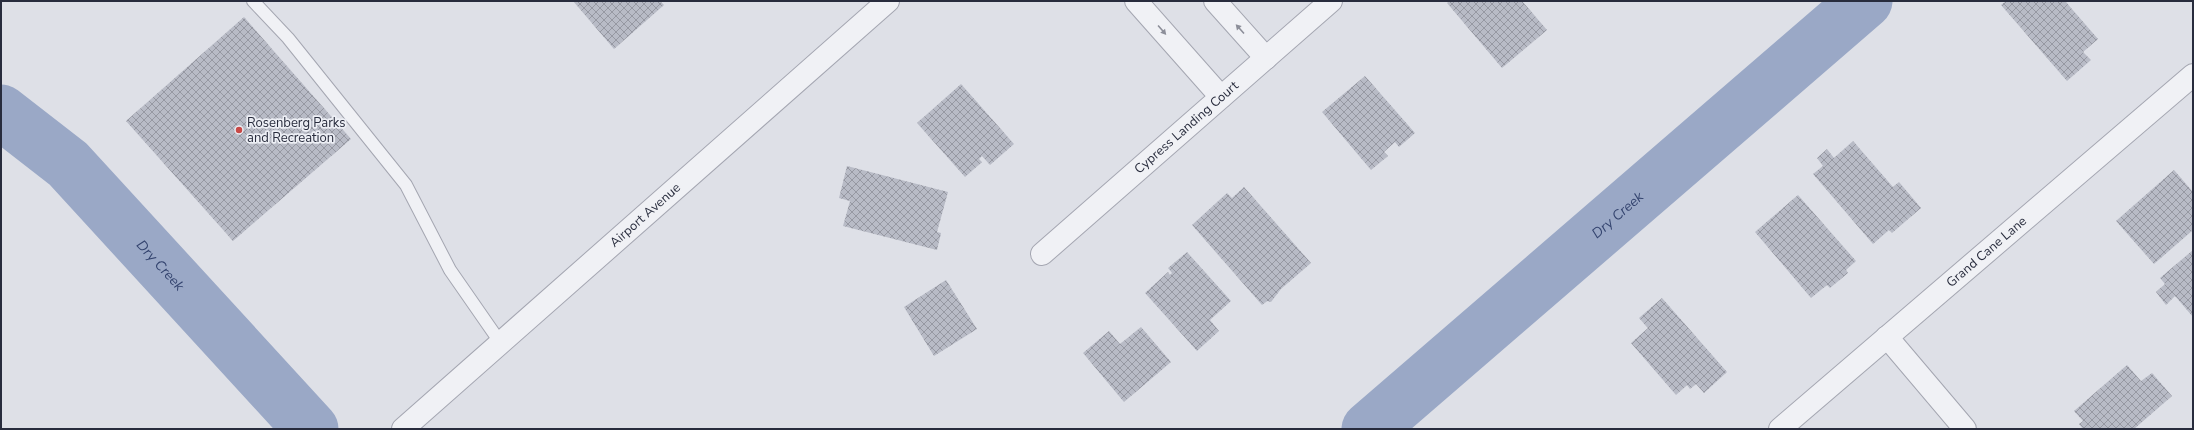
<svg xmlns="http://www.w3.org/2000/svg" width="2194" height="430" viewBox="0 0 2194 430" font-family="'Nunito Sans',sans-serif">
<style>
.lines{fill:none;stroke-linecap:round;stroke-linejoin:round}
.river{stroke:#9aa8c6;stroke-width:55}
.building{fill:url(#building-cross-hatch)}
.service-casing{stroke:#a4a6b1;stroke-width:14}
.minor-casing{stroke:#a4a6b1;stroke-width:24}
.tertiary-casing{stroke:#a4a6b1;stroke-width:24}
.service{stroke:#f0f1f5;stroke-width:12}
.minor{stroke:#f0f1f5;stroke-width:22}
.tertiary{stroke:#f0f1f5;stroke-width:22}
.oneway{fill:#8c8e99}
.poi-dot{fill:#c84947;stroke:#edeff5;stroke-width:1.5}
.labels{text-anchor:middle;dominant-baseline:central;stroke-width:3.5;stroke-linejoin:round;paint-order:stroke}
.poi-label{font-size:13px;fill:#282c3d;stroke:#edeff5;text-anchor:start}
.street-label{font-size:13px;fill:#282c3d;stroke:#edeff5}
.water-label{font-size:14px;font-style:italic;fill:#34446f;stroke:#edeff5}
</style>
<defs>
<pattern id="building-cross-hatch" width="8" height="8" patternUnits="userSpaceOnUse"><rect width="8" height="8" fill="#b8bbc6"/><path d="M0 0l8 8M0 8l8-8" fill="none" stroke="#9698a2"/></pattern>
</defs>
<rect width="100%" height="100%" fill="#dee0e7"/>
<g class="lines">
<g class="river">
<path id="s1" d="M1,112L68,164L311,429"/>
<path id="s2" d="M1369,429L1865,1"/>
</g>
</g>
<g class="building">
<path d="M573,1H660L664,5L614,49Z"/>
<path d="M1449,1H1522L1547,30L1502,68L1447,3Z"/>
<path d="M2006,1H2065L2098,39L2083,52L2091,60L2067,81L2001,5Z"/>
<path d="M244,17L351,139L233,241L126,121Z"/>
<path d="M1365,76L1415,133L1399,147L1395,142L1384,152L1388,156L1371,170L1322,112Z"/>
<path d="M961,84L1014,144L990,165L982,156L979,159L982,162L965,177L917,123Z"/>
<path d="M1853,141L1893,187L1899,182L1921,208L1892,233L1889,230L1873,244L1813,174L1823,166L1817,158L1827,149L1834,158Z"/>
<path d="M847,166L948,192L937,232L941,233L937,250L843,226L850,201L839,198Z"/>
<path d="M2174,170L2193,192V230L2154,264L2116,221Z"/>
<path d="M1244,187L1311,263L1281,289L1271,302L1267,301L1262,305L1192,225L1227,193L1232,198Z"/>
<path d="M1798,195L1856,261L1846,270L1848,273L1830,288L1827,285L1811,298L1755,232Z"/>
<path d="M2193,250V317L2175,296L2166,305L2156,292L2165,284L2160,278Z"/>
<path d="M1187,252L1231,301L1210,320L1219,331L1197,351L1145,293L1168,272L1170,275L1172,273L1168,268Z"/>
<path d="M946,280L977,329L934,356L904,307Z"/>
<path d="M1662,298L1727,372L1704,393L1696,384L1690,389L1687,385L1676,395L1631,343L1648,328L1639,318Z"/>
<path d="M1141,327L1171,362L1124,402L1083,353L1109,331L1120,344Z"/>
<path d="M2127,365L2141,381L2152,373L2172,396L2134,429H2083L2079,424L2083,421L2074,411Z"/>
</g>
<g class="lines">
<defs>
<path id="service" d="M253,1L288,38L406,185L450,270L500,342"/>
<g id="minor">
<path d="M1136,1L1221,97"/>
<path d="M1215,1L1266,58"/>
<path id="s3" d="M1042,254L1331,1"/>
<path d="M1887,337L1965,429"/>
<path id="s4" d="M1780,429L2193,75"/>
</g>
<g id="tertiary">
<path id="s5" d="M403,429L888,1"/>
</g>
</defs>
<use href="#service" class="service-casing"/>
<use href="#minor" class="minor-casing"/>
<use href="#tertiary" class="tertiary-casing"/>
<use href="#service" class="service"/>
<use href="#minor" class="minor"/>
<use href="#tertiary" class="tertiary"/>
</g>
<defs><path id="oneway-solid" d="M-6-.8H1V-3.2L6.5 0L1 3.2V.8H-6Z"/></defs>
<g class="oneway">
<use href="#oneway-solid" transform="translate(1240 29) rotate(-132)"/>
<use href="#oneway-solid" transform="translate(1162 30) rotate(49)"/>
</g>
<circle class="poi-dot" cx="239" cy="130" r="4"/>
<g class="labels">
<g class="poi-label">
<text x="247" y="123">Rosenberg Parks<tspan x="247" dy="15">and Recreation</tspan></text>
</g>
<g class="street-label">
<text stroke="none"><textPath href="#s3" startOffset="192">Cypress Landing Court</textPath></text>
<text stroke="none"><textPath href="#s5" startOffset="323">Airport Avenue</textPath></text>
<text stroke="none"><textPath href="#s4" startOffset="272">Grand Cane Lane</textPath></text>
</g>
<g class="water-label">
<text stroke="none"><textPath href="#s2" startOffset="328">Dry Creek</textPath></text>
<text stroke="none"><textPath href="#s1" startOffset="222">Dry Creek</textPath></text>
</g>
</g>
<rect width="2194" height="430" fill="none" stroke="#282c3d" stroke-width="4"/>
</svg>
